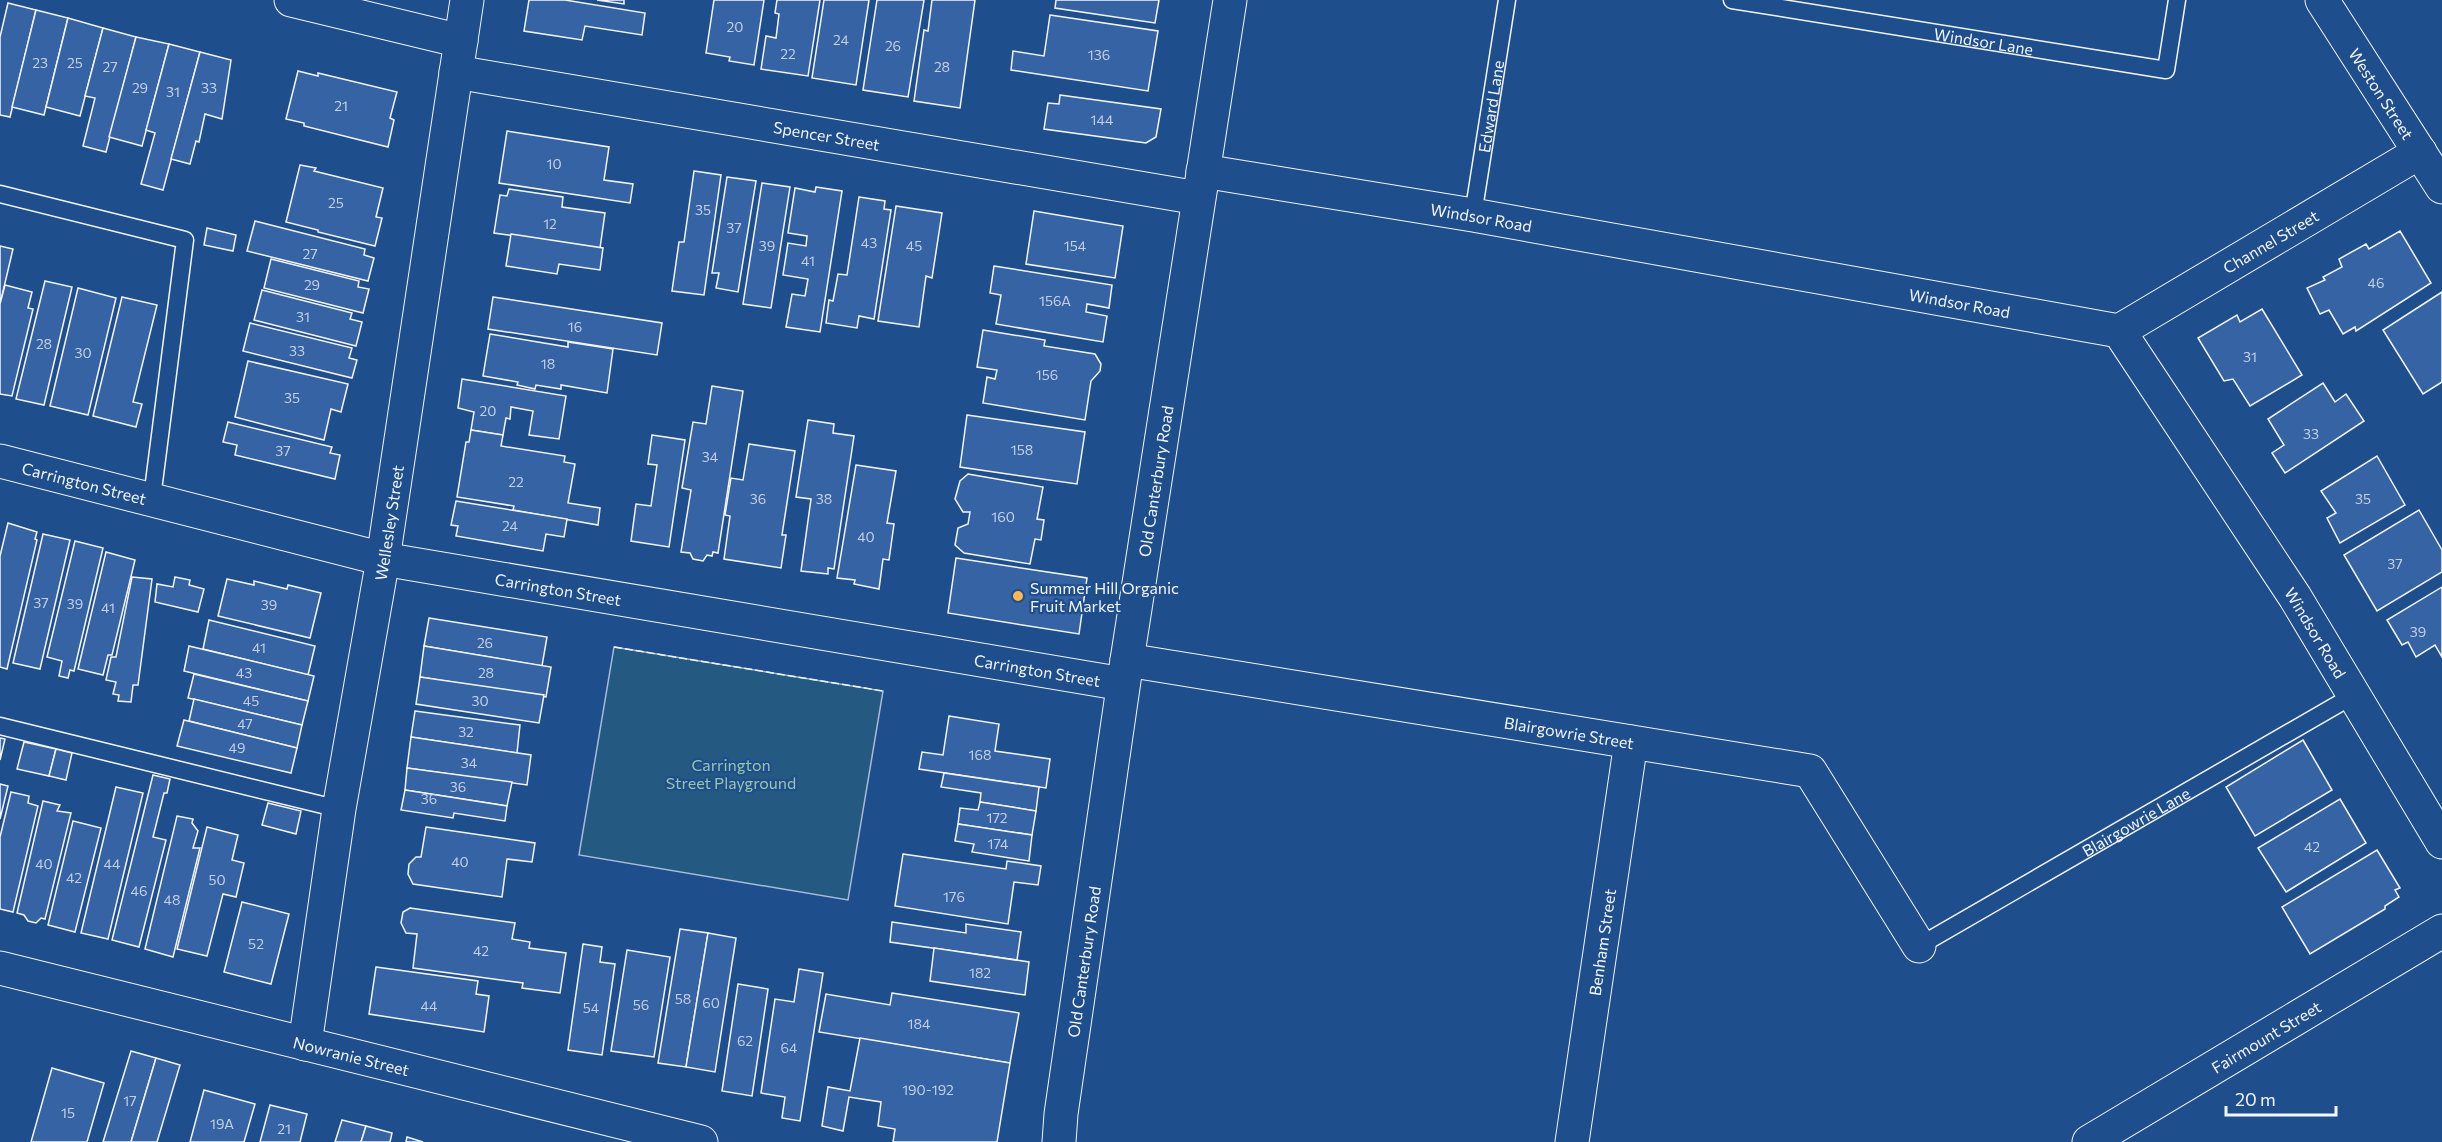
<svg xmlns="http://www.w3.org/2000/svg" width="2442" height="1142" viewBox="0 0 2442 1142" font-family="Commissioner,sans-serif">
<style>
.green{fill:#245a82;stroke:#a8bbd7;stroke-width:1.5}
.building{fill:#3563a3;stroke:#f2f6ff;stroke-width:1.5}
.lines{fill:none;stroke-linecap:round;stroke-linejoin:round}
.lane-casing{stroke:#f2f6ff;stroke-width:19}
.street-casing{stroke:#f2f6ff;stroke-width:35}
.primary-casing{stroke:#f2f6ff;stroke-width:35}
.lane{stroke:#1f4e8c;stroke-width:16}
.street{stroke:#1f4e8c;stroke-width:33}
.primary{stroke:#1f4e8c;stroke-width:33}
.fence{stroke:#f2f6ff;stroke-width:1.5;stroke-dasharray:8 3;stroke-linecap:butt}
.poi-dot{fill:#ffb74d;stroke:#1f4e8c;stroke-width:2}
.labels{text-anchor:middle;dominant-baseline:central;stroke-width:4.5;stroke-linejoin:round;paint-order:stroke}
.number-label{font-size:14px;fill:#c3d1e8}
.street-label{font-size:16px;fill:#f2f6ff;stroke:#1f4e8c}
.poi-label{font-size:16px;fill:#f2f6ff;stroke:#1f4e8c;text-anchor:start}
.park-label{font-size:16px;fill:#97c8a6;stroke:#1f4e8c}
</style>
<rect width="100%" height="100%" fill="#1f4e8c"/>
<path class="green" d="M614,647L883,691L848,900L579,855Z"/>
<g class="building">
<path d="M529,0H565L645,13L642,35L585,26L582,40L524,31Z"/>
<path d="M597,0H624V4Z"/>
<path d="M714,0H764L754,65L729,61L730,57L706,53Z"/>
<path d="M777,0H820L808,76L761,69L766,36L776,38L779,14L775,13Z"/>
<path d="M824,0H869L856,85L812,78Z"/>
<path d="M877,0H924L908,97L863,90Z"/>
<path d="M932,0H975L960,108L914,101L924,30L928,31Z"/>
<path d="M1056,0H1159L1155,23L1055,8Z"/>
<path d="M8,3L36,10L10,117L0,115V37Z"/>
<path d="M36,10L68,18L44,115L12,107Z"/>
<path d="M1050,15L1158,31L1148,91L1011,70L1013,51L1044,56Z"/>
<path d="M68,18L103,28L80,116L46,107Z"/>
<path d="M103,28L136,37L106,152L83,146L95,98L85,96Z"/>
<path d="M136,37L169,44L142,146L109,137Z"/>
<path d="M169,44L200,52L163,190L141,184L155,133L146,130Z"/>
<path d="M200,52L231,60L222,119L205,114L199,142L196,141L190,164L171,159Z"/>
<path d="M298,71L318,76V73L397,92L390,118L394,120L388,147L304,126V123L286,119Z"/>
<path d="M1060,95L1161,109L1156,137L1146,143L1044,129L1048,103L1059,104Z"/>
<path d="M507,131L609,147L604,180L633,184L630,203L499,183Z"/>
<path d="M300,165L316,168L314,171L383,188L376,217L382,218L375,246L318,232V230L286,222Z"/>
<path d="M694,171L721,175L704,295L672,291L679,242H684Z"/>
<path d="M727,177L756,181L738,292L716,288L719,273H712Z"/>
<path d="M762,183L790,187L771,308L743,304Z"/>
<path d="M816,187L842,191L820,332L786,327L792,294L805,296L808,279L783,275L788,243L806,246L807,236L788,233L795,188L815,192Z"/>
<path d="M509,189L563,197L562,207L605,213L600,248L494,233L500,195L507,196Z"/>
<path d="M859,197L885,201L884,209L891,210L874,319L859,316L857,328L826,323L829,300L833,301L838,274L847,275Z"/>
<path d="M896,206L942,213L932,278L926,276L919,327L878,321Z"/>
<path d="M1034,211L1123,226L1115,278L1026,264Z"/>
<path d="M255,221L365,249L364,255L374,258L368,281L247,251Z"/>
<path d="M207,228L236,235L233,251L204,245Z"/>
<path d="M2400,231L2431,283L2356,331L2355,327L2343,334L2329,310L2320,314L2307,288L2325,280L2323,277L2342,267L2339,259L2366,244L2369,249Z"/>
<path d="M511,234L603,248L600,270L559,264L557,274L506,266Z"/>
<path d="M0,246L13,249L0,304Z"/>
<path d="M271,259L359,281L358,287L369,289L363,313L264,288Z"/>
<path d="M994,266L1112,285L1109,308L1087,304L1086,312L1107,316L1103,342L996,324L1001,295L990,293Z"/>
<path d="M45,281L72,287L44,405L16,399Z"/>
<path d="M5,285L32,292L28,308L33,309L12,396L0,394V304Z"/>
<path d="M78,288L116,298L88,415L50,406Z"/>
<path d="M262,290L352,313L350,319L362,322L356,346L254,320Z"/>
<path d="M2442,292V382L2423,394L2383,330Z"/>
<path d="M122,297L157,305L133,402L142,404L136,427L93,416Z"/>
<path d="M493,297L662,323L657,355L488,329Z"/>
<path d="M2262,309L2302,375L2250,406L2233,379L2224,381L2198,338L2237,315L2240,322Z"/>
<path d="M250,323L352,348L349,358L357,360L352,378L243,351Z"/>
<path d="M983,330L1045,340L1044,346L1095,354L1101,364L1100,371L1091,381L1085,420L983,403L987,377L995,379L997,370L977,367Z"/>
<path d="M490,334L568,347V342L613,349L607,393L561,385V389L536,385L535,389L517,385L518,382L483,376Z"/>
<path d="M248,361L348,384L341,412L331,409L324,440L235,417Z"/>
<path d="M462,379L566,396L559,439L529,435L533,411L511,407L510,419L506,418L503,435L471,430L474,412L458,408Z"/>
<path d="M2323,383L2335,402L2346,394L2364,421L2285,473L2272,453L2284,445L2268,419Z"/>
<path d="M712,386L743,391L718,553L713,552L712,556L707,555L703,561L693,559L690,553L681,552L691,490L682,488L693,422L706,424Z"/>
<path d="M967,415L1085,432L1077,484L960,467Z"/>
<path d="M808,420L834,424L833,433L854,436L834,569L828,568V574L801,571L811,499L796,497Z"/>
<path d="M228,422L332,447L330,453L340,455L335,479L235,455L237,445L223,442Z"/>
<path d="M471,430L503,435L501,446L565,456L564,462L575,464L568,503L600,508L598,525L513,510L514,506L457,497L466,442H469Z"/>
<path d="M652,435L685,440L669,547L631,541L636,504L651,506L657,465L648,464Z"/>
<path d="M749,444L795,451L782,535H786L781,568L724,559L730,516L725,515L731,478L743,480Z"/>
<path d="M2377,456L2405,505L2340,543L2327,518L2336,513L2321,491Z"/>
<path d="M856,465L896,471L887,523L894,524L889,560L883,559L879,589L854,584L855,580L837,578Z"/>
<path d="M968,474L1043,487L1037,519L1044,520L1041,540L1035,539L1030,564L964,553L955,545L958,528L968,524L970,512H963L955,499L960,481Z"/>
<path d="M456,501L567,519L564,537L546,534L543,551L456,536L458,526L451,525Z"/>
<path d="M2419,510L2442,550V572L2377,611L2344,555Z"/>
<path d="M8,523L37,532L35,539L37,540L7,669L0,667V556Z"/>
<path d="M43,534L70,540L40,669L13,663Z"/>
<path d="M75,541L103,548L74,671L70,670L68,678L59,676L62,661L47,657Z"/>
<path d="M106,552L135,560L112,655H108L103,675L78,669Z"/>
<path d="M956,558L1087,578L1079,634L948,613Z"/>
<path d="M132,577L152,579L138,685H133L131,702L118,701L119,695L113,694L116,682L106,680L111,657H116Z"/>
<path d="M175,577L190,580L189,585L204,589L198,612L155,602L157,584L173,587Z"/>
<path d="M227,579L254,585V581L287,589L288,585L321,593L310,638L218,616Z"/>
<path d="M2442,587V657L2435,645L2416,657L2408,642L2402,645L2387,620Z"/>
<path d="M429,618L547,637L542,666L424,646Z"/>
<path d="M209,620L315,646L308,675L203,649Z"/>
<path d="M189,646L314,676L308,701L184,671Z"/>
<path d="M424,646L551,667L546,697L420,677Z"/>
<path d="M194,674L308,701L302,725L188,698Z"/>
<path d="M420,677L544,695L539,723L416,704Z"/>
<path d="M194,699L302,725L297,748L189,721Z"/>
<path d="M415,711L520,725L517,753L411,737Z"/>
<path d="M949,716L999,724L995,751L1050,759L1046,788L919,769L922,752L943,755Z"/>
<path d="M184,720L297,748L291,773L177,746Z"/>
<path d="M411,737L531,755L527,785L407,768Z"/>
<path d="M0,738L5,739L0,760Z"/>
<path d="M2303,740L2332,790L2255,836L2226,787Z"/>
<path d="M24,742L56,749L49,776L17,769Z"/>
<path d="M56,749L72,753L66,780L49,776Z"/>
<path d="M407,768L512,782L507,806L405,790Z"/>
<path d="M944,773L1039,787L1036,811L980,802L981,793L941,787Z"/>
<path d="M153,775L170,779L167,793H164L153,837L166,840L139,947L112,940Z"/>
<path d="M0,784L8,786L0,819Z"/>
<path d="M116,787L143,793L108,939L81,933Z"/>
<path d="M405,790L507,806L505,821L454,813L453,818L401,810Z"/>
<path d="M11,792L29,796L28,803L38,806L13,912L0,909V837Z"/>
<path d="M2340,799L2366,843L2286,892L2258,848Z"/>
<path d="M43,801L60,805L57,811L71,813L45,919L41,918L36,923L28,921L24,915L17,913Z"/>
<path d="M980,802L1036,811L1032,835L958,824L960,808L978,810Z"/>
<path d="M268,803L301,811L296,834L262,825Z"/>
<path d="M177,816L193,819L192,823L198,831L193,848H200L173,957L145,949Z"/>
<path d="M73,821L101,828L75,932L48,925Z"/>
<path d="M958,824L1032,835L1029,861L972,852L974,844L955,841Z"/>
<path d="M207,827L238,835L232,860L244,863L236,897L223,894L207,956L177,949Z"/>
<path d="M426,827L535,843L532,862L507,859L502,897L413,884L408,874L409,864L416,857H421Z"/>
<path d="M2377,850L2400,888L2395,890L2399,897L2385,906V909L2310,954L2282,907Z"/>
<path d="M903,854L1006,869L1007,861L1041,866L1038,885L1014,882L1008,924L895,906Z"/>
<path d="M242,902L289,914L271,984L224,972Z"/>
<path d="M410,908L515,923L512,939L530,942L529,948L566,953L560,993L522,988L523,983L413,968L417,934L406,933L401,923L403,912Z"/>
<path d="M892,922L966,933V924L1021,932L1017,960L890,942Z"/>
<path d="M680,929L708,933L686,1067L658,1063Z"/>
<path d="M708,933L736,938L715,1072L686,1067Z"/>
<path d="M583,944L602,947L600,962L615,964L602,1055L568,1050Z"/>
<path d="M934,948L1029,962L1025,995L930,981Z"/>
<path d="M627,950L670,957L654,1057L611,1051Z"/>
<path d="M376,967L478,981L476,994L489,996L484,1032L369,1014Z"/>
<path d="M799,969L823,973L800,1121L782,1118L785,1097L761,1093L775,999L794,1002Z"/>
<path d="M738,984L768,989L752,1096L722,1091Z"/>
<path d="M892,993L1019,1013L1010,1063L819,1032L826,994L890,1005Z"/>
<path d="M860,1038L1010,1063L997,1142H893L895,1129L878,1126L881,1102L849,1097L843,1131L822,1126L828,1087L850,1091Z"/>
<path d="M131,1051L156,1058L131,1142H103Z"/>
<path d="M156,1058L180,1065L157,1142H131Z"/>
<path d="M52,1068L104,1083L87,1142H31Z"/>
<path d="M204,1090L255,1104L244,1142H190Z"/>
<path d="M270,1105L307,1114L300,1142H260Z"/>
<path d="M342,1120L366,1126L361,1142H335Z"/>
<path d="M366,1126L392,1133L390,1142H361Z"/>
<path d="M407,1137L423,1142H406Z"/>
</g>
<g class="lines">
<defs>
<g id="lane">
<path id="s1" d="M1732,0L2166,70L2177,0"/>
<path d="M0,194L185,240L152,498"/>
<path id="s2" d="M1473,215L1507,0"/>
<path d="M0,726L339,809"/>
<path id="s3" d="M1919,946L2354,695"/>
</g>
<g id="street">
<path d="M291,0L461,41"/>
<path id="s4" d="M2322,0L2442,187"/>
<path id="s5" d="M456,72L1198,198"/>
<path id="s6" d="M1203,171L1473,215L2119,331L2295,597L2442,842"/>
<path id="s7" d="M2119,331L2420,152"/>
<path id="s8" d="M0,461L383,559L1123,684"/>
<path id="s9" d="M1127,660L1810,771L1919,946"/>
<path id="s10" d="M0,968L701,1142"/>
<path id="s11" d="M305,1044L339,809L383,559L467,0"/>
<path id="s12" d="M1572,1142L1631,742"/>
<path id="s13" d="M2089,1142L2442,931"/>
</g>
<g id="primary">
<path id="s14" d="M1059,1142L1061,1114L1127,660L1230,0"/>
</g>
</defs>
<use href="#lane" class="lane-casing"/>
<use href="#street" class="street-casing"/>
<use href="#primary" class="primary-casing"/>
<use href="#lane" class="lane"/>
<use href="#street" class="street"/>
<use href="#primary" class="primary"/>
<path class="fence" d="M614,647L883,691"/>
</g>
<circle class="poi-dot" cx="1018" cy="596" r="6"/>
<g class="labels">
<g class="number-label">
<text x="735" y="26">20</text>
<text x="841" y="39">24</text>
<text x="893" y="45">26</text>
<text x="788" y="53">22</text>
<text x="1099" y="54">136</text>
<text x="40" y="62">23</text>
<text x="75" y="62">25</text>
<text x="110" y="66">27</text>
<text x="942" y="66">28</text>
<text x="140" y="87">29</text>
<text x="209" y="87">33</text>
<text x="173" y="91">31</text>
<text x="341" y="105">21</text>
<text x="1102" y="119">144</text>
<text x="554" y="163">10</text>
<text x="336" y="202">25</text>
<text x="703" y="209">35</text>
<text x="550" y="223">12</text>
<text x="734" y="227">37</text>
<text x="869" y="242">43</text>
<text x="767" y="245">39</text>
<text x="914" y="245">45</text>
<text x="1075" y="245">154</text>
<text x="310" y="253">27</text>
<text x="808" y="260">41</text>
<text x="2376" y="282">46</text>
<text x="312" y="284">29</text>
<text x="1055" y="300">156A</text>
<text x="303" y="316">31</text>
<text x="575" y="326">16</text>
<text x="44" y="343">28</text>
<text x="297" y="350">33</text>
<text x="83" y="352">30</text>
<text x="2250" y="356">31</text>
<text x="548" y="363">18</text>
<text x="1047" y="374">156</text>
<text x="292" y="397">35</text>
<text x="488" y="410">20</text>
<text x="2311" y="433">33</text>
<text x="1022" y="449">158</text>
<text x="283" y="450">37</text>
<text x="710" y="456">34</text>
<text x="516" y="481">22</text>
<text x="758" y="498">36</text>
<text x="824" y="498">38</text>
<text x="2363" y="498">35</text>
<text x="1003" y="516">160</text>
<text x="510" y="525">24</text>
<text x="866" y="536">40</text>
<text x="2395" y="563">37</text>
<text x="41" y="602">37</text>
<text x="75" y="603">39</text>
<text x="269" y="604">39</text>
<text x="108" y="607">41</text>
<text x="2418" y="631">39</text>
<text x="485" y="642">26</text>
<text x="259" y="647">41</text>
<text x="244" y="672">43</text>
<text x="486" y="672">28</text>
<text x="251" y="700">45</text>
<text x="480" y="700">30</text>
<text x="245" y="723">47</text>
<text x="466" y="731">32</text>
<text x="237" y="747">49</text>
<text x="980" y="754">168</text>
<text x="469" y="762">34</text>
<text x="458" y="786">36</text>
<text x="429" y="798">36</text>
<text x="997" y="817">172</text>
<text x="998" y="843">174</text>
<text x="2312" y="846">42</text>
<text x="460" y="861">40</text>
<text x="44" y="863">40</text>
<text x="112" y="863">44</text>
<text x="74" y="877">42</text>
<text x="217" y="879">50</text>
<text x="139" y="890">46</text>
<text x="954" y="896">176</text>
<text x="172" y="899">48</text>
<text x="256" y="943">52</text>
<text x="481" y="950">42</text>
<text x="980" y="972">182</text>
<text x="683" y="998">58</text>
<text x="711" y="1002">60</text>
<text x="641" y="1004">56</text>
<text x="429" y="1005">44</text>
<text x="591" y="1007">54</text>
<text x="919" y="1023">184</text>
<text x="745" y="1040">62</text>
<text x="789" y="1047">64</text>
<text x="928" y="1089">190-192</text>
<text x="130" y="1100">17</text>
<text x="68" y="1112">15</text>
<text x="222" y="1123">19A</text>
<text x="284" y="1128">21</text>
</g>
<g class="street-label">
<text stroke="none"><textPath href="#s1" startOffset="255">Windsor Lane</textPath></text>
<text stroke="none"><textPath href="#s4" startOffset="111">Weston Street</textPath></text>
<text stroke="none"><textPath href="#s2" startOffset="110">Edward Lane</textPath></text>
<text stroke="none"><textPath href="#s5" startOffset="376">Spencer Street</textPath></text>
<text stroke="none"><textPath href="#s6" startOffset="282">Windsor Road</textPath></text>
<text stroke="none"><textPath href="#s7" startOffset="176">Channel Street</textPath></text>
<text stroke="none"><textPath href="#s6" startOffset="768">Windsor Road</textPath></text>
<text stroke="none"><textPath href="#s8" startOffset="87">Carrington Street</textPath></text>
<text stroke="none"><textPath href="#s14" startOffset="668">Old Canterbury Road</textPath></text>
<text stroke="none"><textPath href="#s11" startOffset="528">Wellesley Street</textPath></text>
<text stroke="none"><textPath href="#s8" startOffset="573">Carrington Street</textPath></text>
<text stroke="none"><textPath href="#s6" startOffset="1290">Windsor Road</textPath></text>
<text stroke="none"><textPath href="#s8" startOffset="1059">Carrington Street</textPath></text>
<text stroke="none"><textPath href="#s9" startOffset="448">Blairgowrie Street</textPath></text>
<text stroke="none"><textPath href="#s3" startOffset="250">Blairgowrie Lane</textPath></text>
<text stroke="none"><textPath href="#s12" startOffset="202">Benham Street</textPath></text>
<text stroke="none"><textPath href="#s14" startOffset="182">Old Canterbury Road</textPath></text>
<text stroke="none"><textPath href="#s13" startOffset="206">Fairmount Street</textPath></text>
<text stroke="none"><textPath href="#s10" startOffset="362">Nowranie Street</textPath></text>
</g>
<g class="poi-label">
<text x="1030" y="587">Summer Hill Organic<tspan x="1030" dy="18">Fruit Market</tspan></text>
</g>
<g class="park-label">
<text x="731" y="764">Carrington<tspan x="731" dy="18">Street Playground</tspan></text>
</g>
</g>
<path d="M2226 1106v9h110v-9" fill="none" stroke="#f2f6ff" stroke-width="3"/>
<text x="2235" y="1106" font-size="18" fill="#f2f6ff" stroke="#1f4e8c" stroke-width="4.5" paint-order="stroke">20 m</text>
</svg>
